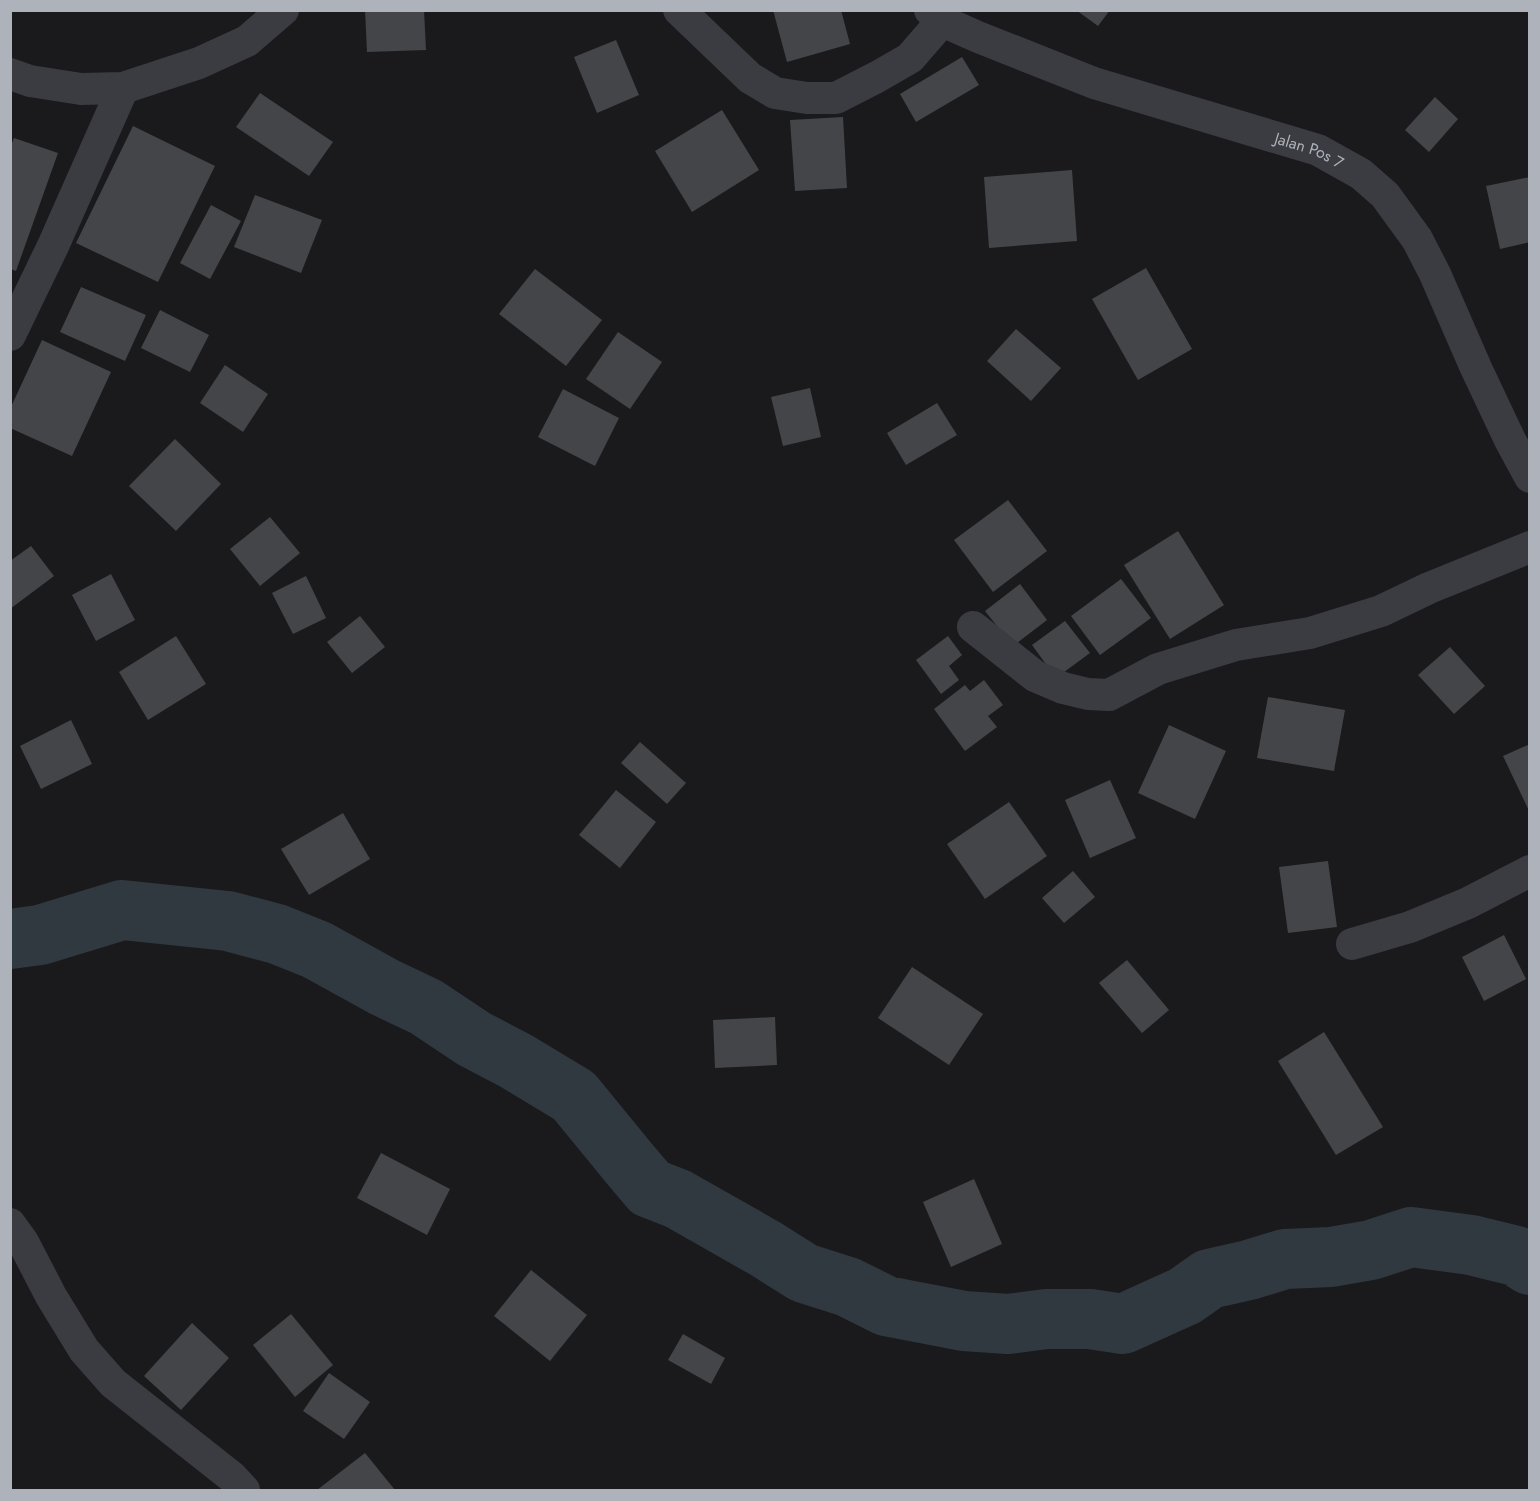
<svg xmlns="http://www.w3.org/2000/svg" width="1540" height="1501" viewBox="0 0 1540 1501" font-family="Jost,sans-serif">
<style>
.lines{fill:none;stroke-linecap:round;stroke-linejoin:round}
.river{stroke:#303940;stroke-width:60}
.building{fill:#444549}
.minor{stroke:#3b3c41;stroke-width:32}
.labels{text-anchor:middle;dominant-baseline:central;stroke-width:5;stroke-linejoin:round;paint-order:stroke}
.street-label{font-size:16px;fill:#adb2bb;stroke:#151517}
</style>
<rect width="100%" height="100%" fill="#1a1a1c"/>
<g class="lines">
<path class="river" d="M10,939L40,935L122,910L228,921L277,934L317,950L384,987L426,1007L474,1039L516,1061L574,1096L628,1162L650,1188L678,1199L766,1249L804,1273L848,1287L886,1306L964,1321L1008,1324L1046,1319H1090L1123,1324L1185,1296L1209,1279L1249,1270L1285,1259L1331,1257L1371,1250L1411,1237L1471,1245L1516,1256L1530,1265"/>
</g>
<g class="building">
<path d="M365,10H424L426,50L367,52Z"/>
<path d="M773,10H841L850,44L787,62Z"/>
<path d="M1076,10H1110L1098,26Z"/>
<path d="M616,40L639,95L597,113L574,57Z"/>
<path d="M962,57L979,85L916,122L900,94Z"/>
<path d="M260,93L333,142L309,176L236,127Z"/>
<path d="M1435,97L1458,119L1429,152L1405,130Z"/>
<path d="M722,110L759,170L692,212L655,151Z"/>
<path d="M843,117L847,188L795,191L790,120Z"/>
<path d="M133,126L215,166L158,282L76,243Z"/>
<path d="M14,138L58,153L16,271L10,269V148Z"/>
<path d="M1072,170L1077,241L989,248L984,177Z"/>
<path d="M1530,177V242L1500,249L1486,186Z"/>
<path d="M255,195L322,220L301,273L234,247Z"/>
<path d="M211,205L241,221L210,279L180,263Z"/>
<path d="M1146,268L1192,349L1138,380L1092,299Z"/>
<path d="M535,269L602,320L566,366L499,314Z"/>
<path d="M81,287L146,315L125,361L60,332Z"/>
<path d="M160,310L209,335L190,372L141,348Z"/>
<path d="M1016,329L1061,368L1031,401L987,361Z"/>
<path d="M618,332L662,362L630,409L586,379Z"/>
<path d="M42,340L111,372L72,456L10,428V409Z"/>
<path d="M225,365L268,394L243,432L200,403Z"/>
<path d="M810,388L821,437L783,446L771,397Z"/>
<path d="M563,389L619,418L595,466L538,437Z"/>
<path d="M937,403L957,435L906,465L887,433Z"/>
<path d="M175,439L221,484L176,531L129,486Z"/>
<path d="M1008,500L1047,551L993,592L954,540Z"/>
<path d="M270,517L300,553L260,586L230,549Z"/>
<path d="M1178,531L1224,605L1170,639L1124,565Z"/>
<path d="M31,546L54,576L10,609V561Z"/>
<path d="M111,574L135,620L96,641L72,595Z"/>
<path d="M306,576L326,618L293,634L272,593Z"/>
<path d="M1121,579L1151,618L1100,655L1071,616Z"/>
<path d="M1020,584L1047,620L1013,646L985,611Z"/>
<path d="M360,616L385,647L352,673L327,642Z"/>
<path d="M1065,621L1090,653L1056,678L1032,645Z"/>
<path d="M176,636L206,684L148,720L119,672Z"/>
<path d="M948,636L962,655L949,666L959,680L941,694L916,660Z"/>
<path d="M1450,647L1485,686L1454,714L1418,675Z"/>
<path d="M984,680L1003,705L988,716L997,727L965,751L934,709L965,685L970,691Z"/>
<path d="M1268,697L1345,710L1334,771L1257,758Z"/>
<path d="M71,720L92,764L41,789L20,746Z"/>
<path d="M1169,725L1226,751L1195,819L1138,793Z"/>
<path d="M640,742L686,783L667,804L621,763Z"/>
<path d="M1530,744V813L1503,756Z"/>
<path d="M1110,780L1136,838L1090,858L1065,800Z"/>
<path d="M616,790L656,822L620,868L579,835Z"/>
<path d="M1009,802L1047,856L985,899L947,844Z"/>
<path d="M343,813L370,859L309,895L281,849Z"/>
<path d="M1328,861L1337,927L1288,933L1279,867Z"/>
<path d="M1073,871L1095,897L1064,923L1042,898Z"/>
<path d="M1504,935L1526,979L1484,1001L1462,957Z"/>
<path d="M1127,960L1169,1010L1142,1033L1099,983Z"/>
<path d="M912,967L983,1014L949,1065L878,1018Z"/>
<path d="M775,1017L777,1065L715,1068L713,1020Z"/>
<path d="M1324,1032L1383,1127L1336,1155L1278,1061Z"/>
<path d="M381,1153L450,1189L427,1235L357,1198Z"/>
<path d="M974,1179L1002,1244L951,1267L923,1202Z"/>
<path d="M531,1270L587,1315L550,1361L494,1316Z"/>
<path d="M291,1314L333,1365L295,1397L253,1345Z"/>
<path d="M192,1323L229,1358L181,1410L144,1376Z"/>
<path d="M683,1334L725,1358L711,1384L668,1360Z"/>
<path d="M329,1373L370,1402L344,1439L303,1411Z"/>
<path d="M365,1453L395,1490H317Z"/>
</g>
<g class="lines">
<g class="minor">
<path d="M679,10L750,78L775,93L807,98H836L877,77L910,58L942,21"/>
<path id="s1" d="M930,10L942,21L978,37L1094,83L1318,150L1361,174L1385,195L1417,239L1435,274L1476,368L1510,440L1530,477"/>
<path d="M10,74L30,81L81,89L123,88L199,63L247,41L283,10"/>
<path d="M10,335L53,246L123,88"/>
<path d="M973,627L1035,676L1063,688L1088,694L1109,695L1158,669L1236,645L1310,633L1381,611L1429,588L1530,547"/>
<path d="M1352,944L1410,927L1468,903L1530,871"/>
<path d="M10,1224L23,1242L51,1296L84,1350L113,1383L232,1477L244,1490"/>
</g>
</g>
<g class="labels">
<g class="street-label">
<text stroke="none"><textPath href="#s1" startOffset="406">Jalan Pos 7</textPath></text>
</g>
</g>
<rect width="1540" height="1501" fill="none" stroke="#adb2bb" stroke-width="24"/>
</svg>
